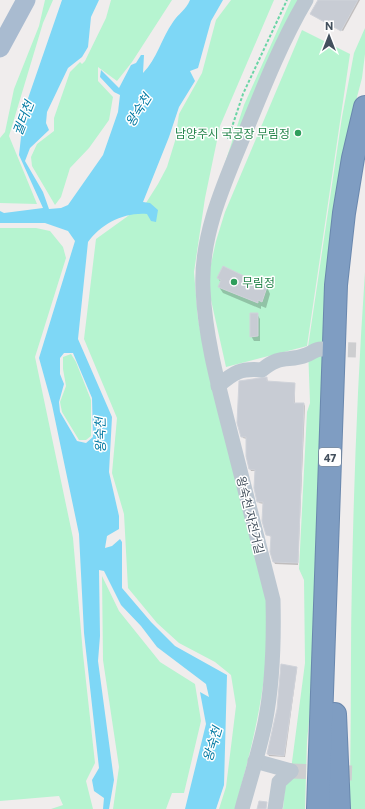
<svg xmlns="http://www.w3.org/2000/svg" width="365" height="809" viewBox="0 0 365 809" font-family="Commissioner,'Noto Sans KR',sans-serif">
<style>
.green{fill:#b6f4d0}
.water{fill:#7ed7f6;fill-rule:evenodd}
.shadow{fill:#0003}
.building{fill:#c8ccd4;stroke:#d0d3da}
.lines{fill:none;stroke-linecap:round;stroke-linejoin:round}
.minor-tunnel{stroke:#cdced0;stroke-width:15;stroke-dasharray:15 8;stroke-linecap:butt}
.highway-casing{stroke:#6a88ae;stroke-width:24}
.path{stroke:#6ad5a5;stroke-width:2;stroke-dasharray:3 2;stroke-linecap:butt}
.minor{stroke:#bcc7d1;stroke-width:15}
.major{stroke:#a9bbd0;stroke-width:19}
.highway{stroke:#7f9dc2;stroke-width:22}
.leisure-dot{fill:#2e9e5b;stroke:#fff;stroke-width:1.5}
.labels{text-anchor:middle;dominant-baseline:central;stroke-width:3;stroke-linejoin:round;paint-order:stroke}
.shield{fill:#fff;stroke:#7b848e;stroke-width:1}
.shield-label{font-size:11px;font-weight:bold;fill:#43505d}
.leisure-label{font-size:12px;fill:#27864d;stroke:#fff;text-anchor:end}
.street-label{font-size:12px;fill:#43505d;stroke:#fff}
.water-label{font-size:13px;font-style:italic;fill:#027aa3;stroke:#fff}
</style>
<rect width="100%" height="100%" fill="#f0eded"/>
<g class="green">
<path d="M45,0H53L43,23L9,136L37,204L0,203V138L5,132L14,89L39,26Z"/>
<path d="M111,0H172L132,62L117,81L98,67V81L113,97L109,120L89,148L70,168L61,197L55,205L32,166L31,157L37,144L54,131V118L70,72L80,62L82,64L85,61L106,18Z"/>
<path d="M231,0H274L220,126L205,198L194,272L198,319L203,345L265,592C274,665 254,739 235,809H219L226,787L236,706L231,675L215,662L179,643L157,623L128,588L124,514L112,473L117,418L84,339L96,239L146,203L158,184L167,167L175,141L179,114L202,73L216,20Z"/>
<path d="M291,0H300L224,166L244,105Z"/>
<path d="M365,28V54L362,78L343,150L336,198L315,661L307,741L305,809H283L285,787L292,777V762L305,663L304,580L299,569L307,412L310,403L308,347L342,117L354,53Z"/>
<path d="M302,30L350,54L307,346L226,367L207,282L216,241L225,212Z"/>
<path d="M0,228H36L50,231L63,247L66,258L35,357L73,538L83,654L95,763L86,781L93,809H51L63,805L59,796L0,801Z"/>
<path d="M365,272V809H349C352,731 350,654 352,576C354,475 358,373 365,272Z"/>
<path d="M71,354L76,362L91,400V436L86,440H79L62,412L60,402L66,386L63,369V357Z"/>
<path d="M102,576L119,611L160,662L195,684L201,721L184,793H172L166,809H113L119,767L103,660Z"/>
</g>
<path class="water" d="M62,0H99L91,17L88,47L82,57L68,68L47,112L46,123L49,130L30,148L25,161L43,192L49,209L61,208L68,205L103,155L118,112L120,95L114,92L100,77L101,70L119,88L131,65L136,63L141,55H144L143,73C157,59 161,39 173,22C178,14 186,10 190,0H223L211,21L198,68L190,71L195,81L179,107L169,137L143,202L150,203L158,210L156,222L151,221L147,214C124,212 101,224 88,242L78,339L112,417L109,472L119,516V529L107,536L105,548L112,546L120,539L122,542V588L151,622L175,646L227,675L224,785L216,809H185L206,724L200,692L209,697L206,684L157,647L141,626L121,605L104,571L99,570L100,636L98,661L114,780L109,809H103L104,798L94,791L92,780L99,768L84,633L79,534L52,405L39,358L75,241L68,231L45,223H0V211L4,213L43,208L19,155L24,110ZM64,353H73L92,398L93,437L86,443L77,441L60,412L59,402L64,384L60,374V358Z"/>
<g class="shadow">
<path d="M319,0H360L343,31L312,13Z"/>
<path d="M218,278L267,287L270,294L266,308L261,306V309L223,293L219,287L221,283Z"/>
<path d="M257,314L260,319V341H254L251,336Z"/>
<path d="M267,378L268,382L295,384V404H304L305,406L298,565L275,564L274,562L272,537L267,535L264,504L259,503L258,501L256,471H251L250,469L247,439L243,438L242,436Z"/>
<path d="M297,668L285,757L269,756L268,754Z"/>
</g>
<g class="building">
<path d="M318,0H358L341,31L310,14Z"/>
<path d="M223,266L267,287L262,302L258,300V303L218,287L221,280L217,278Z"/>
<path d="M250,313H258V336L250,337Z"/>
<path d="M267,377V381L295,383L294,403H304L298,563L273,562L270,552L271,536L266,535L262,521L263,502H257L254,488L255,470L249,469L246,456V437H241L237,423L239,381Z"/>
<path d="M281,664L297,667L284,756L267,754L277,709Z"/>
<path d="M259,801L267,802L266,809H257Z"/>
</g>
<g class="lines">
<g class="minor-tunnel">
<path d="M325,349L356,350"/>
<path d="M291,771L354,773"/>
</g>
<defs>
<g id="highway">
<path d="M335,714L339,809"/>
<path d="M318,809L336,285L344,213L353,158L365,107"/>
</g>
</defs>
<use href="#highway" class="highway-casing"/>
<path class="path" d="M228,139L243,94L287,0"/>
<g class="minor">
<path d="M218,386C234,372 241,368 262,370C280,354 289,362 306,355C313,353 315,348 323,349"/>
<path d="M255,761L291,771"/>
<path d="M242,809C250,780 259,752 265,723C273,683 274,641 273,600C259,545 245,490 231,435C219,388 205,338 203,289C200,232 228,175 249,123C266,81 283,39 306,0"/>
<path d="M275,809L279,782L291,771"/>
</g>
<path class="major" d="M0,48L26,0"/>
<use href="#highway" class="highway"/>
</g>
<g class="leisure-dot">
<circle cx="298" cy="133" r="4"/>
<circle cx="234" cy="282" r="4"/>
</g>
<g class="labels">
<rect class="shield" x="319" y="448" width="22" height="18" rx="3"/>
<g class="shield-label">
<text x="330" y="457">47</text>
</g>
<g class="leisure-label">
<text x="290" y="133">남양주시 국궁장 무림정</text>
<text x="242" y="282" text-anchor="start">무림정</text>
</g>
<g class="street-label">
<text transform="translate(251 515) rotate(76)">왕숙천 자전거길</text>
</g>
<g class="water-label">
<text transform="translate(138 110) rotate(-58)">왕숙천</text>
<text transform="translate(23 118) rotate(-69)">궐터천</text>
<text transform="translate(100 435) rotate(-91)">왕숙천</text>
<text transform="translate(212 744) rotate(-73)">왕숙천</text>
</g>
</g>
<g transform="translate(329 36)" stroke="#ffffff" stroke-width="3" paint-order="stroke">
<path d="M0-3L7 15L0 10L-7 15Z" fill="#43505d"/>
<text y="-6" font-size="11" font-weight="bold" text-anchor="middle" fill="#43505d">N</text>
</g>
</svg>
